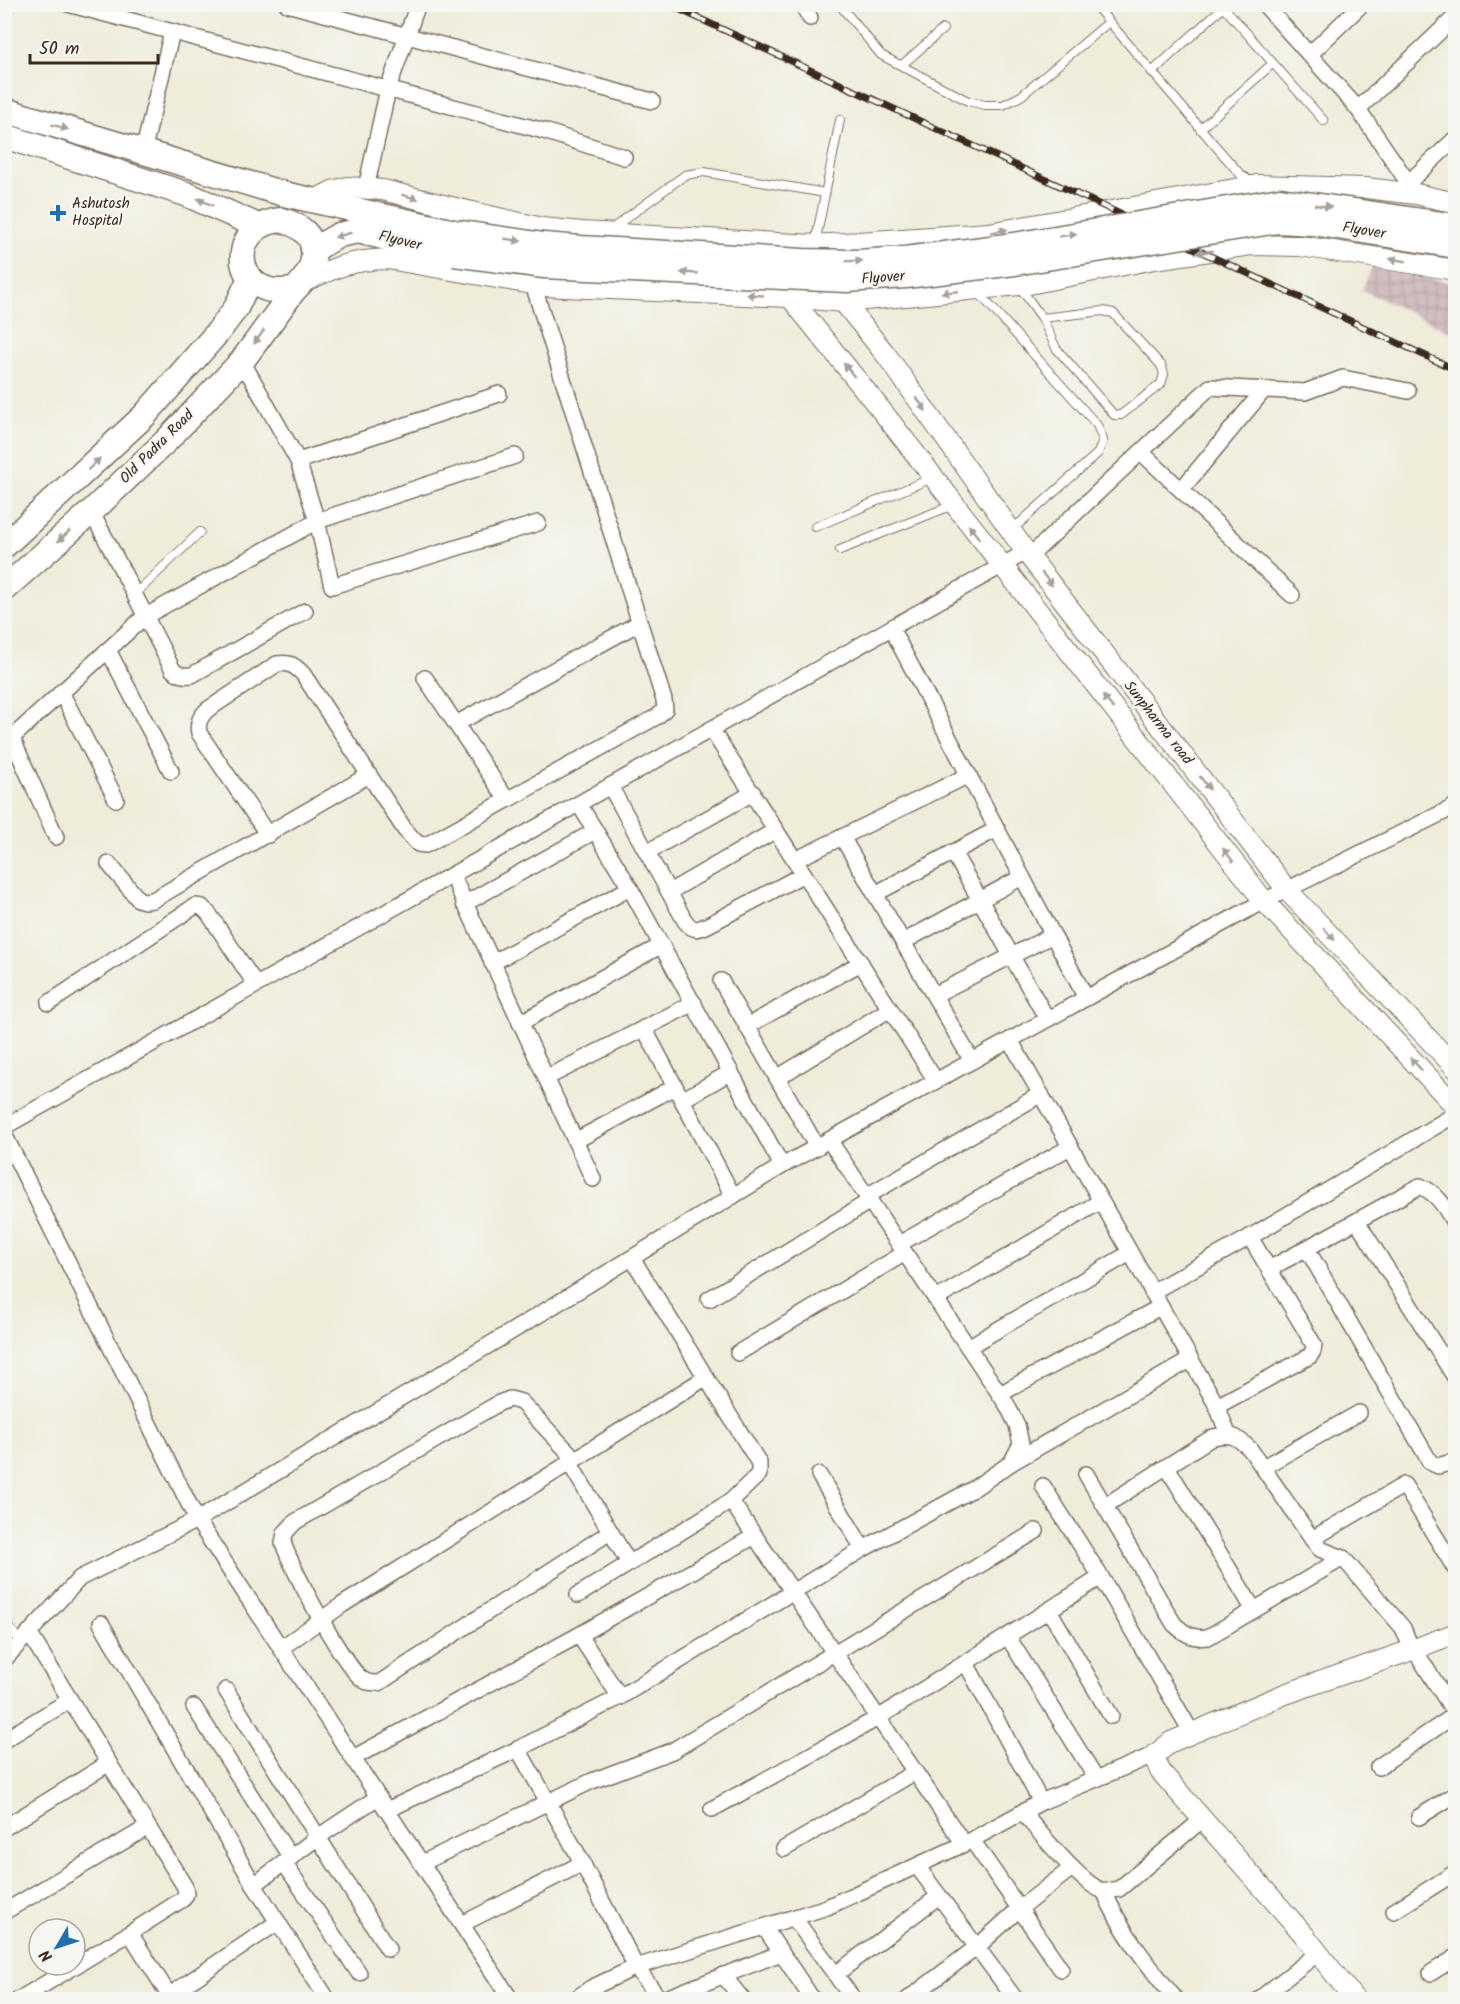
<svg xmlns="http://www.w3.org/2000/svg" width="1460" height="2004" viewBox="0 0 1460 2004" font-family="Kalam,sans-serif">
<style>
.industrial{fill:url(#industrial-grid)}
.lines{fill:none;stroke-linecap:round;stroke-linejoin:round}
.service-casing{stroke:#7a6e60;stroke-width:10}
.minor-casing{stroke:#7a6e60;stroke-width:18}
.tertiary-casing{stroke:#7a6e60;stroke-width:22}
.primary-casing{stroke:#7a6e60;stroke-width:27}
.service{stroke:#fff;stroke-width:8}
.minor{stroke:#fff;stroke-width:15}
.tertiary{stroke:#fff;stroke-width:20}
.primary{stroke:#fff;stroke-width:24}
.rail-casing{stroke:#3b2a1e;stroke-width:7}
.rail{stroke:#f6f6f2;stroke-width:4.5;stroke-dasharray:14;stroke-linecap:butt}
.primary-bridge-casing{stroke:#7a6e60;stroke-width:27;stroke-linecap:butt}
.primary-bridge{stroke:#fff;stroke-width:24}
.oneway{fill:#a79f9a}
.poi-dot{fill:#1f6fb2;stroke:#f6f6f2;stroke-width:2}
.labels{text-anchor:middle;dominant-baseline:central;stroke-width:4.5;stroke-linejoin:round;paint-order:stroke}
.poi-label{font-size:15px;fill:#3b2a1e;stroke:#f6f6f2;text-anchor:start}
.street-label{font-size:15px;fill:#3b2a1e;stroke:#f6f6f2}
</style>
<defs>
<pattern id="industrial-grid" width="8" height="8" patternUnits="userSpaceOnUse" patternTransform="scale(1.5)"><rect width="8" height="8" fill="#d2bec1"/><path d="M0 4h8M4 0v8" fill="none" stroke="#b5a3a5"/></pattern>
</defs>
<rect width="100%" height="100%" fill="#f6f6f2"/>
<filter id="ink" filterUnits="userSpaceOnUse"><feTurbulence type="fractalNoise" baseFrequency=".0167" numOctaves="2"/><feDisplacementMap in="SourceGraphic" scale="12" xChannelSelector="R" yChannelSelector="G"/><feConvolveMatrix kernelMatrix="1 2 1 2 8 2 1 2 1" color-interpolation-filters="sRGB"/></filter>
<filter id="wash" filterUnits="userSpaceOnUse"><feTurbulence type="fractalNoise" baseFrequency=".008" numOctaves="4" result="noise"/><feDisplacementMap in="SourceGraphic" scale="24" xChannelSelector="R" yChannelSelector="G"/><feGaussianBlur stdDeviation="1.35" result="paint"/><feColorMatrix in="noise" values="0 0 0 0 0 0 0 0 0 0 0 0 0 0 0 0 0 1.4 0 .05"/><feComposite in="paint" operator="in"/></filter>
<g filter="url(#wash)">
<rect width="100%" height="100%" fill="#efecda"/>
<path class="industrial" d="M1372,267L1455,284V334L1362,290Z"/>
</g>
<g filter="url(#ink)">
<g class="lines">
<defs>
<g id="service">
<path d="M839,4L881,55L968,101L985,105H1003L1021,96L1109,22"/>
<path d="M1094,4L1219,150L1241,175L1253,183"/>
<path d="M1221,4L1324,121"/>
<path d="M902,65L943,29"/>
<path d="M1152,72L1223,7"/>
<path d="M1200,129L1272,64"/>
<path d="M610,230L685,175L704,172L825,193"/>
<path d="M815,244L840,120"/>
<path d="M1019,286L1042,318L1056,348L1114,415H1121L1161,384L1164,374L1161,365L1113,313L1103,311L1042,318"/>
<path d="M978,292L1097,425L1103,440L1098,453L1012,530"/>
<path d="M815,527L932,478"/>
<path d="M840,550L953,505"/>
<path d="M134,595L200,532"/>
<path d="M4,1621L21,1642"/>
</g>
<g id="minor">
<path d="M68,4L544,131L624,157"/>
<path d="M287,4L652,101"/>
<path d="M802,4L810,18"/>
<path d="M1264,4L1358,109L1416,194"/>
<path d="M4,7L6,4"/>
<path d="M1309,55L1362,4"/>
<path d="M1358,109L1456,16"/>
<path d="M143,152L172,32"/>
<path d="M1408,183L1456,138"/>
<path d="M366,188L388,89L418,4"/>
<path d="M242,361L298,461L317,521L332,586L538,523"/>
<path d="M1141,452L1292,595"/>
<path d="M298,461L499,394"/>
<path d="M1181,490L1264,390"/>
<path d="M91,512C120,563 145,617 173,670C179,675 183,676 192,675L305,611"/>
<path d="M1029,557L1210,387L1305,392L1343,378L1408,391"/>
<path d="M891,628L1086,998"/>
<path d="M108,650L171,771"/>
<path d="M425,678L507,800"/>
<path d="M61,692L116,799"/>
<path d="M456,724L639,623"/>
<path d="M711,729L936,1081"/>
<path d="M12,738L56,837"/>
<path d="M4,745L144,617L317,521L515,456"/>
<path d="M610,786L685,921C693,931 697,930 708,925L804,874"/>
<path d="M579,804L630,888L782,1166"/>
<path d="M268,835L199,733C197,723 200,717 207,710L277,664C290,662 294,665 303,674L405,830L418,844L426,845L658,716L665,709L664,700L533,284"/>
<path d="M842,837L972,1061"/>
<path d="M647,852L753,793"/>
<path d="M953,852L1047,1019"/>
<path d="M795,860L969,775"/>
<path d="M109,864L138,899L144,901L153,900L369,775"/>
<path d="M452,875L593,1179"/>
<path d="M669,892L776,830"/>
<path d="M875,894L997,829"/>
<path d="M464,904L595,831"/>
<path d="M903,942L1022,877"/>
<path d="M492,963L630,888"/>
<path d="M721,981L817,1147"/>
<path d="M934,995L1053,935"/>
<path d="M49,1003L195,906L202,907L209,914L256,985"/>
<path d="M520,1023L662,945"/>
<path d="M747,1026L861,963"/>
<path d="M644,1028L733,1196"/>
<path d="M1010,1040L1217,1406L1228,1434"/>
<path d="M546,1078L694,1003"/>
<path d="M777,1078L890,1009"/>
<path d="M682,1100L731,1072"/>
<path d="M4,1127L1026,552"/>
<path d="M4,1134L197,1520L511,2000"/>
<path d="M575,1141L675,1087"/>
<path d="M867,1196L1041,1094"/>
<path d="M1357,1221L1456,1379"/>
<path d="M899,1244L1070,1147"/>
<path d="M1307,1249L1430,1462L1438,1466L1456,1461"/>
<path d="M1269,1269L1420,1186C1439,1194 1446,1209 1456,1226"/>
<path d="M1152,1292L1250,1237L1456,1114"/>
<path d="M709,1299L870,1201"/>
<path d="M936,1299L1101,1201"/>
<path d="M968,1347L1130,1253"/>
<path d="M738,1353L905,1253"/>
<path d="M1000,1394L1160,1307"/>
<path d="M1217,1406L1310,1356L1313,1351L1314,1345L1250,1237"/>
<path d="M575,1459L521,1402L510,1399L499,1403L295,1522L285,1533L283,1543C292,1568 345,1671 365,1681C369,1683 375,1683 379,1683L610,1532"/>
<path d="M569,1462L629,1563"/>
<path d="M1011,1463L1190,1360"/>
<path d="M1167,1467L1254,1610"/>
<path d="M1263,1467L1359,1413"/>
<path d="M1086,1474L1174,1624C1185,1634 1192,1639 1208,1637L1343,1558"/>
<path d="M819,1475L863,1549"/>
<path d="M1043,1486L1101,1577L1192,1733"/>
<path d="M731,1501L964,1844"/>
<path d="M1106,1505L1213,1437C1232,1433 1236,1436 1250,1449L1312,1539L1320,1549L1343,1558L1403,1628L1412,1650"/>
<path d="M1312,1539L1404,1485L1456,1570"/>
<path d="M578,1595L731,1501L759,1474V1463L632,1258"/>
<path d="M1049,1610L1111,1716"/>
<path d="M101,1623L254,1885L328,2000"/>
<path d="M579,1635L620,1697L518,1749L577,1853L636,1967L660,2000"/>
<path d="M1008,1637L1096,1778"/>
<path d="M281,1648L342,1605L705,1378"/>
<path d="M1414,1649L1456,1715"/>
<path d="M4,1660L80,1578L197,1520L504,1336L782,1166L1086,998L1264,901L1456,806"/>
<path d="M966,1663L1041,1802"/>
<path d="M226,1690L388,1949"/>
<path d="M620,1697L863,1549L973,1489L1011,1463L1021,1444L1017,1425L1007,1405L829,1140"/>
<path d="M194,1707L291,1858"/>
<path d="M4,1740L70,1700"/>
<path d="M353,1758L579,1635L755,1536"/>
<path d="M1378,1767L1455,1715"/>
<path d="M712,1809L878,1718L1101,1577"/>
<path d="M387,1810L518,1749"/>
<path d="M1022,1812C1037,1829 1085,1889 1105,1891C1109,1892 1115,1889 1119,1889L1203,1819"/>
<path d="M1419,1817L1456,1794"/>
<path d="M4,1828L109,1763"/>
<path d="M972,1840L1061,1969"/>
<path d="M784,1849L915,1772"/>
<path d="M284,1863L359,1973"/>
<path d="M422,1863L592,1781L672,1751L1036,1531"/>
<path d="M917,1866L1016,2000"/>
<path d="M254,1885L318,1837L378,1797"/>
<path d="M1104,1891C1121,1932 1149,1966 1176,2000"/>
<path d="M1394,1911L1456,1872"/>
<path d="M4,1912L148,1827"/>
<path d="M794,1918L854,2000"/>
<path d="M462,1924L583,1863"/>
<path d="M764,1927L813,2000"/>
<path d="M130,1933L172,2000"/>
<path d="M1431,1973L1456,1957"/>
<path d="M836,1974L939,1896"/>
<path d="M723,1975L743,2000"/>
<path d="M170,1995L278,1922"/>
<path d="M18,2000L130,1933L183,1899L186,1894L185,1887L29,1633"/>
<path d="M574,2000L591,1988L636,1967L827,1907L964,1844L1041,1802L1156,1754"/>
<path d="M661,2000L781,1953"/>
<path d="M907,2000L977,1947L1019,1909L1072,1868"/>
<path d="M1258,2000L1318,1953"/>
</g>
<g id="tertiary">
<path d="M313,201L332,191L348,187L383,190L459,209L542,228L582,232L815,245L989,233L1257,185L1366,188L1416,194L1456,203"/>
<path d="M303,282C336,267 351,260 388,259L544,286L790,297L844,302L1029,284L1154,259L1251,245L1300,246L1456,270"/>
<path d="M837,294L887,356L1026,552L1287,890L1456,1068"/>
<path d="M790,297L885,415L1264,901L1456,1107"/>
<path d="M1355,2000L1305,1936L1160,1771L1156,1761V1754L1171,1742L1285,1694L1412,1650L1456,1633"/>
</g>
<g id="primary">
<path d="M4,110L284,194L455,232"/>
<path d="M4,136L186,194L258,226"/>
<path d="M281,220C322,230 322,265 294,290C286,291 277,292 270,290C230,280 234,224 281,220Z"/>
<path d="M313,250L339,235L358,231L454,254"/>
<path d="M4,546L144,416L218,332L236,308L250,278"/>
<path d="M4,589L91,512L167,440L242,361L294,290"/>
</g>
</defs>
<use href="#service" class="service-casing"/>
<use href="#minor" class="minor-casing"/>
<use href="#tertiary" class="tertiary-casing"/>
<use href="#primary" class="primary-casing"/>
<use href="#service" class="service"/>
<use href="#minor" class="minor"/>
<use href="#tertiary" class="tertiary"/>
<use href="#primary" class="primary"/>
<defs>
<path id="rail" d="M668,4L1456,370"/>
</defs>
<use href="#rail" class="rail-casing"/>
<use href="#rail" class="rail"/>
<defs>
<g id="primary-bridge">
<path d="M455,232L544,245L581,248L803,261L856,262L905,259L1014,245L1280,200L1456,226"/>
<path d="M454,254L544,266L847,280L906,276L1015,263L1278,221L1313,223L1456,246"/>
</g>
</defs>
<use href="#primary-bridge" class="primary-bridge-casing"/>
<use href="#primary-bridge" class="primary-bridge"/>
</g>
<defs><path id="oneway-solid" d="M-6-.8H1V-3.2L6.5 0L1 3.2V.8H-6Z" transform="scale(1.5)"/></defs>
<g class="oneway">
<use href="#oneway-solid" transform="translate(60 127) rotate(17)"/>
<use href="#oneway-solid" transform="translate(410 197) rotate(15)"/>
<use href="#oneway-solid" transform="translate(205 202) rotate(-156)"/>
<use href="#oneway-solid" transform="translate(1323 206) rotate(8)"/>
<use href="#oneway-solid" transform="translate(999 231) rotate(-10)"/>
<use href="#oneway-solid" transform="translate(343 235) rotate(164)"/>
<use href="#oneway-solid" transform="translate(1068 235) rotate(-10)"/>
<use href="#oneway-solid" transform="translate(513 240) rotate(9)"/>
<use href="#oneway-solid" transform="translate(1204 252) rotate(172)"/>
<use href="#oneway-solid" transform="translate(1398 260) rotate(-172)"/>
<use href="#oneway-solid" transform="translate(854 261) rotate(-1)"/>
<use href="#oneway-solid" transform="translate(689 273) rotate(-177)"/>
<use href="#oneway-solid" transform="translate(950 292) rotate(175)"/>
<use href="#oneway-solid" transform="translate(755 295) rotate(-177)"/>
<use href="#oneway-solid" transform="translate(259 337) rotate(126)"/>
<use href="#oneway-solid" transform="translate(849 370) rotate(-128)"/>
<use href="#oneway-solid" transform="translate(921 404) rotate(55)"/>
<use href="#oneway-solid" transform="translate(94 464) rotate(-44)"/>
<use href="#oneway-solid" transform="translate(974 532) rotate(-128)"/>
<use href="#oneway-solid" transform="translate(64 536) rotate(138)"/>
<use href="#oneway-solid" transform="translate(1047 579) rotate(52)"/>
<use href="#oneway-solid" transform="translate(1108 702) rotate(-128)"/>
<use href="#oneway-solid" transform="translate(1205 783) rotate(52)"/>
<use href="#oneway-solid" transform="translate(1228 855) rotate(-128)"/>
<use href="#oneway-solid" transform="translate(1329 934) rotate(47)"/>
<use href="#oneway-solid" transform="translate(1416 1064) rotate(-133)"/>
</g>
</g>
<path class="poi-dot" d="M55 204h6v6h6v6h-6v6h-6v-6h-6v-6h6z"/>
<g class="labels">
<g class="poi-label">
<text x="72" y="204">Ashutosh<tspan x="72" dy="17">Hospital</tspan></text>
</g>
<g class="street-label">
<text transform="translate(1364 231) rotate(9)">Flyover</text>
<text transform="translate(400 241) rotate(13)">Flyover</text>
<text transform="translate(883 278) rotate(-4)">Flyover</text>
<text transform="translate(157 447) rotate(-45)">Old Padra Road</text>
<text transform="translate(1158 723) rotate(52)">Sunpharma road</text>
</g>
</g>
<rect width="1460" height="2004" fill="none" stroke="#f6f6f2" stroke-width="24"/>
<g transform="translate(57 1947) rotate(231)"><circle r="28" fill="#f6f6f2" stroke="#aba49d" stroke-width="1.5"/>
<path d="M0-4.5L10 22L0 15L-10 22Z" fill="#1f6fb2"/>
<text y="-9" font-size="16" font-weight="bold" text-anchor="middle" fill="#3b2a1e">N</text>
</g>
<path d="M30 54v9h128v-9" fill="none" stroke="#3b2a1e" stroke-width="3"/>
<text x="39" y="54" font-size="18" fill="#3b2a1e" stroke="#f6f6f2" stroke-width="4.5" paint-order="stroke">50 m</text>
</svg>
